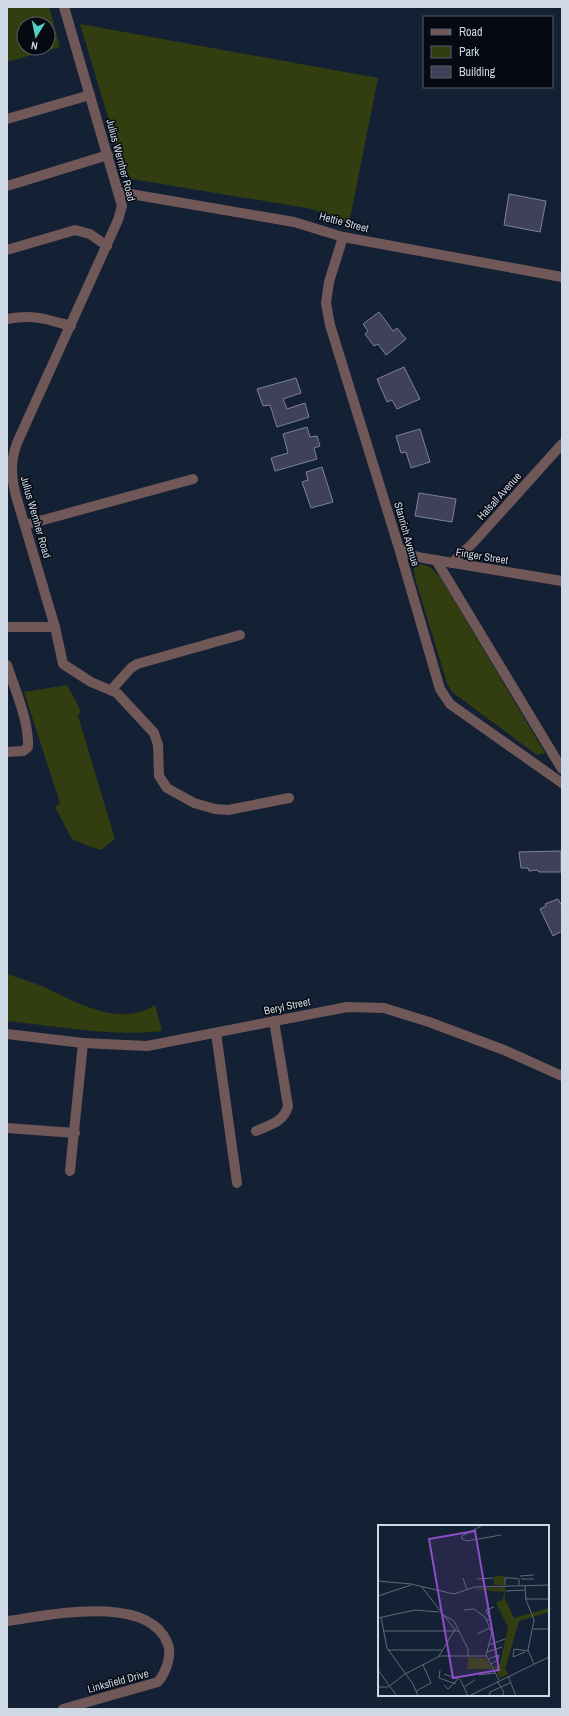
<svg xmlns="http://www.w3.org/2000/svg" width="569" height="1716" viewBox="0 0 569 1716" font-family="'Archivo Narrow',sans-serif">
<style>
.green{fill:#333e10;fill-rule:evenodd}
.building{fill:#3f4159;stroke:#7e819c}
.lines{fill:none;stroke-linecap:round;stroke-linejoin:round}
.minor{stroke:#705858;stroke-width:10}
.labels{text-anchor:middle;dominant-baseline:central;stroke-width:3;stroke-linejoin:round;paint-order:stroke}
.street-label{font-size:11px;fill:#cfd8e5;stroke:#050a12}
.inset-road{fill:none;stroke:#5f6a7a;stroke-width:1}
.view{fill:#8c4ec7;fill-opacity:0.15;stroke:#8c4ec7;stroke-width:2}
.inset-edge{fill:none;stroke:#cfd8e5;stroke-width:2}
</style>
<rect width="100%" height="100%" fill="#142033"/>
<g class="green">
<path d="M7,7H49L60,47L7,62ZM24,24H48V48H24Z"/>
<path d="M80,24L378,78L349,224L312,209L132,179L124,170L119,154Z"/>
<path d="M421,564L430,567L440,577L545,753L537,755L452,692L447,683L415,578L414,568Z"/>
<path d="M67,685L81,711L78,716L115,839L101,850L91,847L72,839L55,807L60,803L24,692Z"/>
<path d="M7,974C18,978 29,981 39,985C74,1000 117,1029 155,1005L162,1031C111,1037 58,1026 7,1021Z"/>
</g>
<g class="building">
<path d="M509,194L546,201L540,232L504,225Z"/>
<path d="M379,312L393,331L397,328L406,339L386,355L378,344L374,346L365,334L368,331L363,324Z"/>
<path d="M404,367L420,399L397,409L392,400L387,402L377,379Z"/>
<path d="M296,378L301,393L283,399L287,409L305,403L309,417L277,427L270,405L263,406L257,389Z"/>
<path d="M307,427L310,437L317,436L320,446L314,448L317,459L275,471L271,458L288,453L283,434Z"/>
<path d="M420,429L430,462L411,468L406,452L401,453L396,436Z"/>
<path d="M322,467L333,502L311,508L302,482L308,480L306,472Z"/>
<path d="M419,493L456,499L452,522L415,516Z"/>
<path d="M561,851V872H539L537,870L529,871L528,868H521L519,852Z"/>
<path d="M558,899L562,906V931L553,936L540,909L546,906L545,904Z"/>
</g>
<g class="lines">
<g class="minor">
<path d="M64,7L122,206L118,220L17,443C10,462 11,476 16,496L55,627L63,664L91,682L117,693L154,733L158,745L159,776L167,788L194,803L215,809L228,810L289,798"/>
<path d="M7,119L90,95"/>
<path d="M7,186L108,155"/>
<path d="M119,192L294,222L343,237L562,277"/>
<path d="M343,237L329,282L326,303L330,325L399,548L440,689L450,704L562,783"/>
<path d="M7,250L75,230L90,234L107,246"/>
<path d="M7,319C33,314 46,319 71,326"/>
<path d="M25,525L193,479"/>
<path d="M399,548L411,555L423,558L562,581"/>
<path d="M436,560L562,769"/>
<path d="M452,563L473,543L562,444"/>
<path d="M7,627H55"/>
<path d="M7,665C15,690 29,720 28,747L23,751L7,752"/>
<path d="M111,690L131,668L137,664L240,635"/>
<path d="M216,1033L237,1183"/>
<path d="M7,1034L83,1043L147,1046L347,1007L384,1008L429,1022L504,1050L562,1076"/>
<path d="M7,1128L75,1133"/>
<path d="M256,1131C270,1125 284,1122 288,1106L274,1021"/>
<path d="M70,1171L83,1043"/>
<path d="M7,1621C47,1616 146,1593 167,1642C173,1654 166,1672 158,1682L63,1709"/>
</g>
</g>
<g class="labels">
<g class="street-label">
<text transform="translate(121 160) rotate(75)">Julius Wernher Road</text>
<text transform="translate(344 222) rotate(15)">Hettie Street</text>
<text transform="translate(499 496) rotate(-48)">Halsall Avenue</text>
<text transform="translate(36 517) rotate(74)">Julius Wernher Road</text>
<text transform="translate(407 534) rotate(74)">Stanrich Avenue</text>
<text transform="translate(482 556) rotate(9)">Finger Street</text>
<text transform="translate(287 1006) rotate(-12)">Beryl Street</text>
<text transform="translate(118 1681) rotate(-15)">Linksfield Drive</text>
</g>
</g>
<g transform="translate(378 1525)">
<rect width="171" height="171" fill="#142033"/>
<path d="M127,50L126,60H116V52ZM127,62V74L136,93L171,83V87L141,96L127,144L130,149L122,153L116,142L122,139L130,102L118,78L125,74L126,67L93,64ZM90,132L108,133L114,144H89Z" fill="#333e10"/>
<path class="inset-road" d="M105,0L84,11V14L89,16L123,10M142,51L156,50M85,53L89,65M99,54L115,53M143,54H156M0,56L33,59L76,69L97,62L171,60M127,60V53H134L141,54V60M147,60L148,75L156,95L150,125L156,139M43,61L78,106M128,66L147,65M0,71L33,60M147,74H171M86,85L96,84L107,92L114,108L108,130L121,155M65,90L76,96L90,124V131M3,92L9,123L35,159L40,171M0,93L37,85L61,87M108,95L112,94L108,85L116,82M155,104H171M5,106H81M99,109L112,103M111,120L127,114M10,125H64M109,127L124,122M147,127L135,132L136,124L150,126M61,131L76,106M110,134L121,130L120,135L113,139M0,145L19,171M62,145L61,153L78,159M66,149L80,154M101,150L117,148M130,151L138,171M82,154L90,171M119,156L126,167L124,171M66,160L70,164L80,154M0,162H10L27,149L62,131H109M86,162L97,155M38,166L53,158L45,140M91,171L171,132M111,171L112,167L132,158"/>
<path class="view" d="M97,6L121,145L75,153L51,14Z"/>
<rect width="171" height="171" class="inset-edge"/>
</g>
<rect width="569" height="1716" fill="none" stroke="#cfd8e5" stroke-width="16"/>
<rect x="423" y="16" width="130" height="72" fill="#050a12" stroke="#565c66"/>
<rect x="431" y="29" width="20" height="6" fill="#705858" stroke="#565c66"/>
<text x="459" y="36" font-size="12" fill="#cfd8e5">Road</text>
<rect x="431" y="46" width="20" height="12" fill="#333e10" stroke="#565c66"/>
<text x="459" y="56" font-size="12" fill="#cfd8e5">Park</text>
<rect x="431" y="66" width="20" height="12" fill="#3f4159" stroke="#565c66"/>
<text x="459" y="76" font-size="12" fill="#cfd8e5">Building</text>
<g transform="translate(36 36) rotate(190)"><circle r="19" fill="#050a12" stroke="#565c66"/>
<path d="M0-3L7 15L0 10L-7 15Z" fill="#56cec3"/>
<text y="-6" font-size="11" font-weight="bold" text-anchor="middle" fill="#cfd8e5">N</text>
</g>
</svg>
